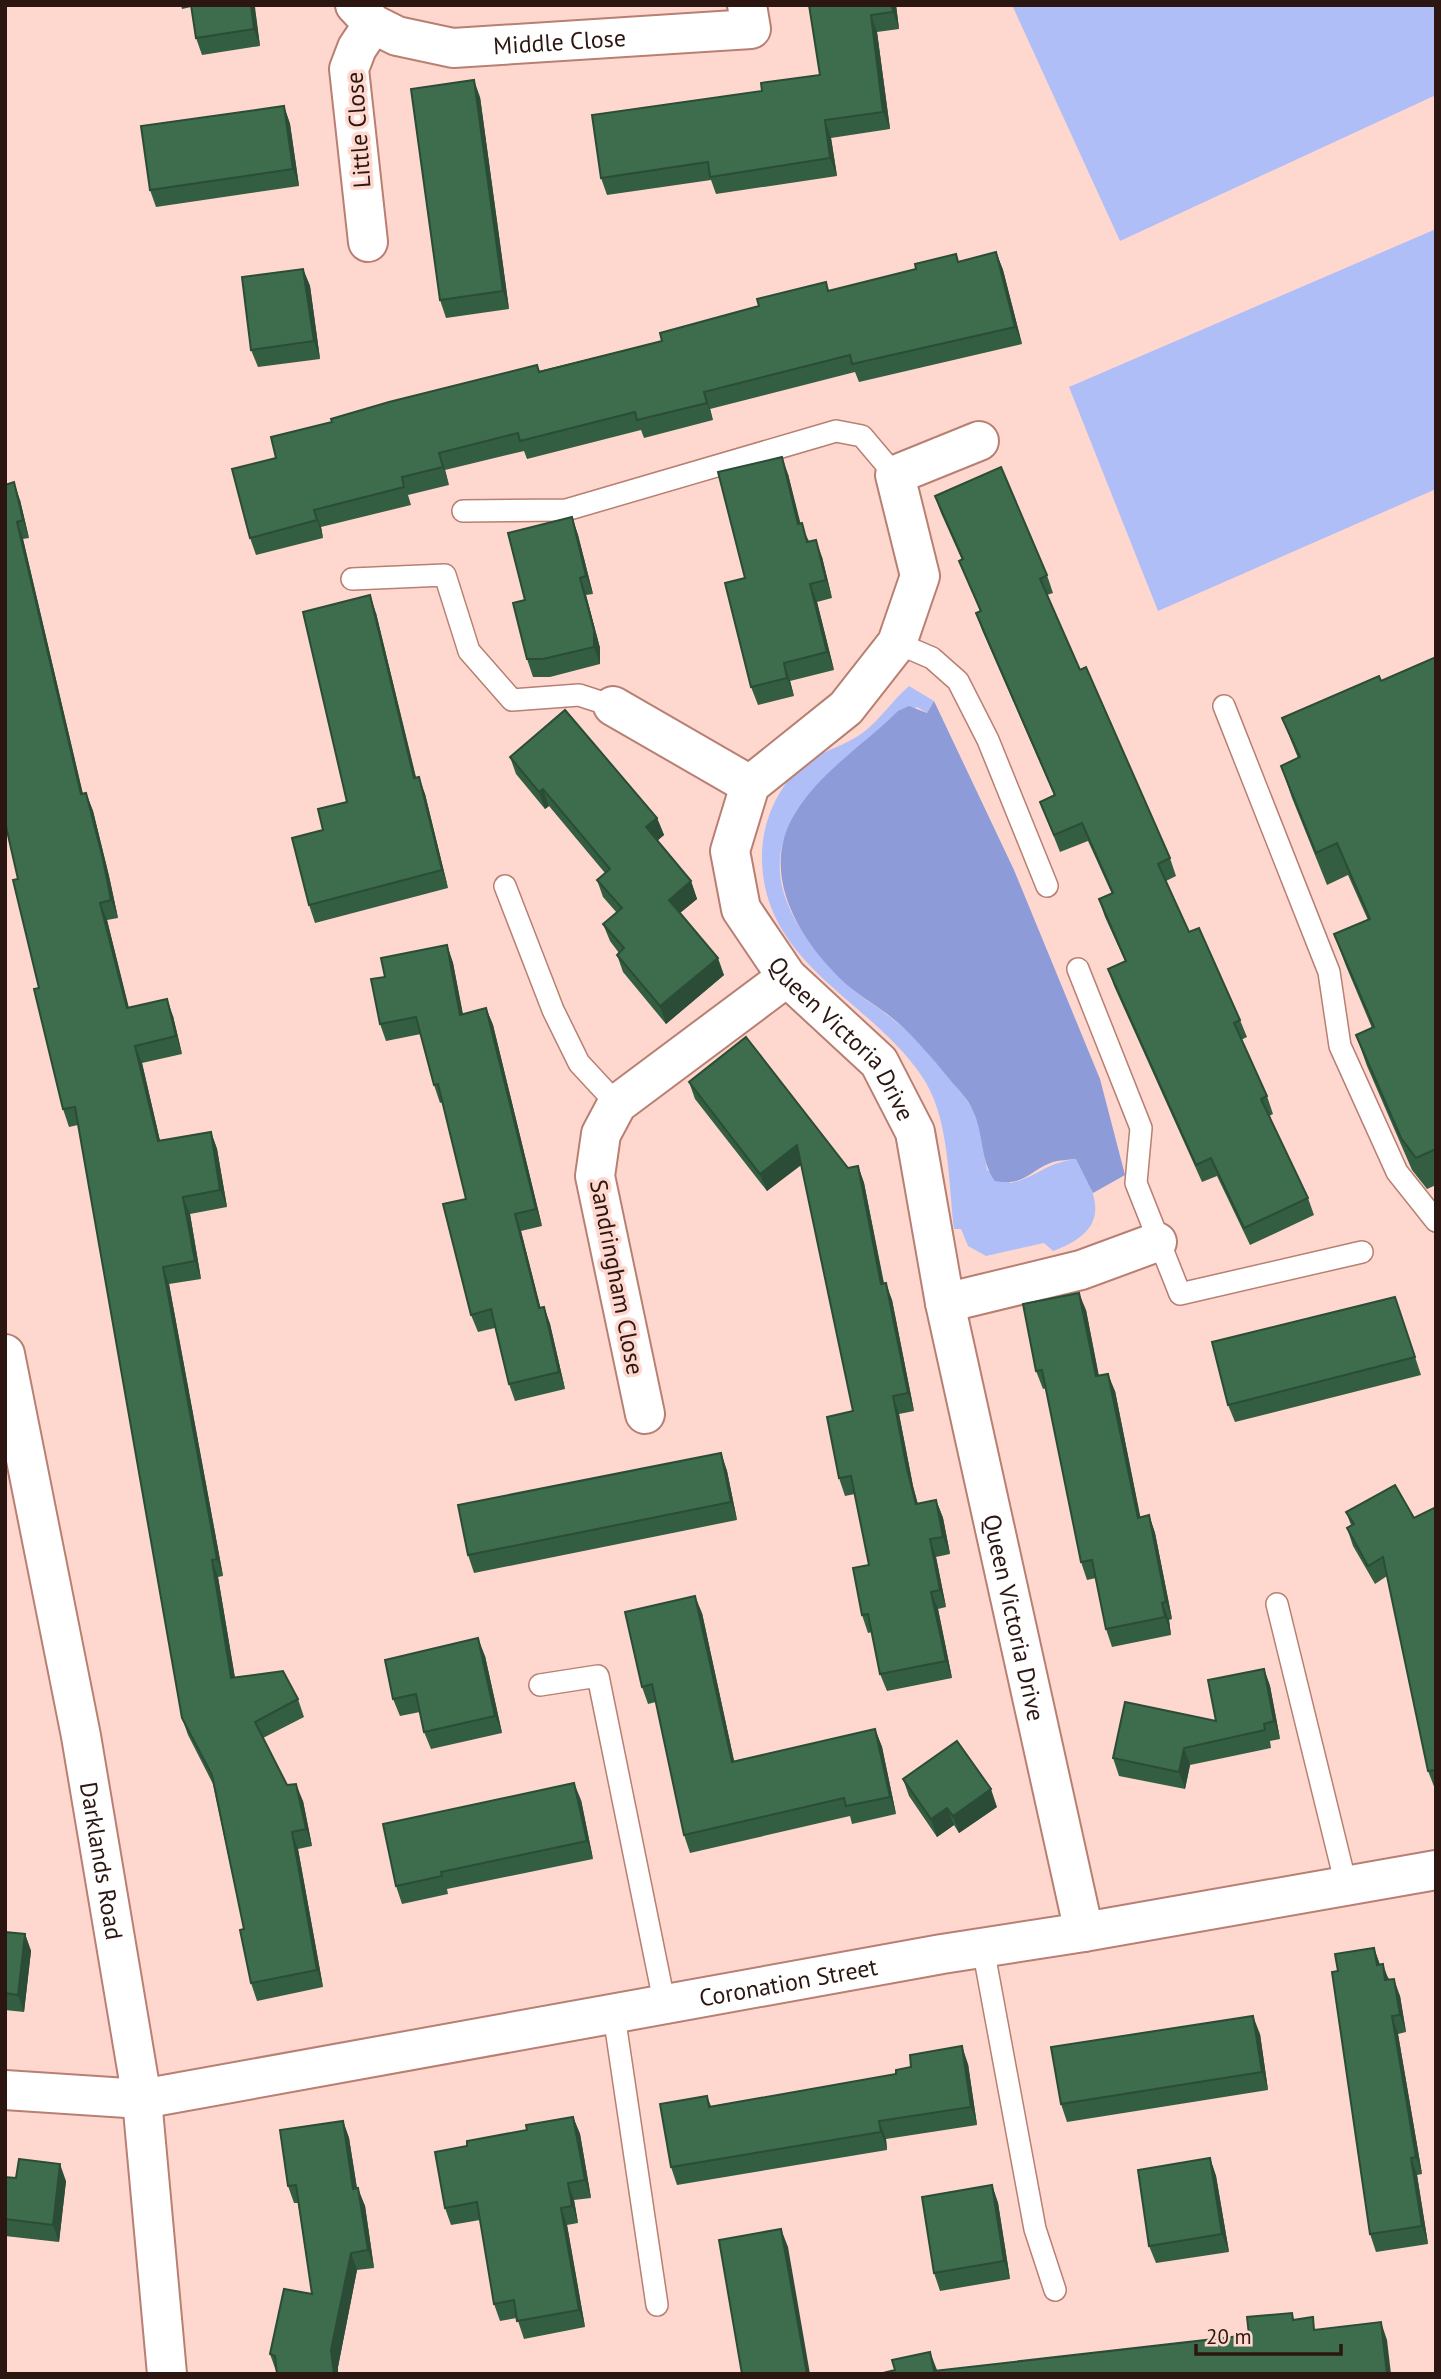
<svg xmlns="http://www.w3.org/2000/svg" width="1441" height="2379" viewBox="0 0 1441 2379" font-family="'PT Sans',sans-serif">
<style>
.green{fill:#b0bef7}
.forest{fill:#8d9bd9}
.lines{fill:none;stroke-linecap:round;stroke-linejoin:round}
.lane-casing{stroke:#b87f72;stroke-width:24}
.street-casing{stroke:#b87f72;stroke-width:42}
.secondary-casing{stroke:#b87f72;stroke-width:42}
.lane{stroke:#fff;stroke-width:21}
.street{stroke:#fff;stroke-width:38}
.secondary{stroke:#fff;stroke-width:38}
.wall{fill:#345e42}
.shaded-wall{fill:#2b4c36}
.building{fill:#3d6d4d;stroke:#2b4c36;stroke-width:2}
.labels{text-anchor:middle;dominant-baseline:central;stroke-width:7;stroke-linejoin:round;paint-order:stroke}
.street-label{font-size:24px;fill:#2c1611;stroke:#fed8cf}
</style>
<rect width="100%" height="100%" fill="#fed8cf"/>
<g class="green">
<path d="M1012,5H1436V95L1120,241Z"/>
<path d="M1436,229V489L1158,611L1069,387Z"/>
<path d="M909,686L934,701L927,713L917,707C802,789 714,853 845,982C859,997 879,1007 895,1021C920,1041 955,1080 972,1108C982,1125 984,1151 987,1170L1011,1183C1037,1177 1045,1163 1076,1159C1103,1203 1107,1231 1053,1251L1044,1243L986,1256L968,1246L961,1229H954C948,1181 950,1116 921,1075C870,1000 765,965 762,861C761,829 772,799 793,774C812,752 842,749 865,731C881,718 893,700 909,686Z"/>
</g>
<path class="forest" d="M934,701L1014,870L1100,1079L1125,1175L1093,1193L1076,1159C1068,1160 1060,1160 1053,1162C1028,1171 1026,1186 995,1181C980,1161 984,1133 973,1111C969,1100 958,1089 951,1081C935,1061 916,1039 897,1022C881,1008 862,998 846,984C799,941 757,872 796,812C821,771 864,745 898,711L909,706L927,713Z"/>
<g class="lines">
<defs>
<g id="lane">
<path d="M463,511L566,510L836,431L862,436L895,475"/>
<path d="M352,579L445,575L469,651L512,700L579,695L613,706"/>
<path d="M897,643L932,658L958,681L988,740L1047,886"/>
<path d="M1224,706L1329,972L1340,1046L1397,1172L1436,1221"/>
<path d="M505,886L553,1010L579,1063L617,1104"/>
<path d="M1078,969L1141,1128L1136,1183L1180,1294L1362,1252"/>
<path d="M1277,1604L1346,1885"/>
<path d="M540,1685L598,1676L665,2006"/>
<path d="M983,1948L1035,2229L1055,2290"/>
<path d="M614,2015L657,2305"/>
</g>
<g id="street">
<path id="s1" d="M355,5L373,24L397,36L453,48L751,29L747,5"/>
<path d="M368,242L349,69L357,48L373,24"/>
<path id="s2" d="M979,441L895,475L920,576L897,643L846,708L750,785L730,851L741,909L787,977L879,1062L915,1132L945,1303L1084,1932"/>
<path d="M613,706L750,785"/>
<path d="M945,1303L1081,1270L1157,1242"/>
<path d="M645,1414L595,1176L601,1134L617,1104L787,977"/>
<path id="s3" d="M5,2090L142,2099L942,1954L1084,1932L1436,1870"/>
</g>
<g id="secondary">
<path id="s4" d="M5,1354L81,1736L142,2099L167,2374"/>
</g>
</defs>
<use href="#lane" class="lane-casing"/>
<use href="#street" class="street-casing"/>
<use href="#secondary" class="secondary-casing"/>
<use href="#lane" class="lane"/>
<use href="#street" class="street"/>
<use href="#secondary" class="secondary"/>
</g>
<g class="wall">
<path d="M181,5H254L260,46L202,55L196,38L191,7L182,9Z"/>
<path d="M809,5H896L899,29L877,32L890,129L831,138L837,176L716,194L711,180L607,195L601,178L762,91L820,75Z"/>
<path d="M480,97L509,309L446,318L440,300Z"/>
<path d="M284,106L290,124L299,186L156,207L150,190Z"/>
<path d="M996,252L1003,270L1022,344L859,382L855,372L710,409L713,420L644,438L641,430L527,459L524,451L445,470L449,485L408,495L411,505L321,527L323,538L256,555L250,538L276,458L539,371L662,341L829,291L916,269L956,254L958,262Z"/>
<path d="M303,269L310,286L320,359L258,367L251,350Z"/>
<path d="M788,474L800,524L809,541L822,557L832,598L817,602L834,670L790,681L794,696L758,705L751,687L745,578Z"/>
<path d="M5,485L20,500L29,538L23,539L83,794L86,793L93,811L109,876L118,918L107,920L129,1008L173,1016L182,1054L142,1063L160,1141L211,1132L217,1149L227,1207L190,1214L201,1279L169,1284L223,1576L218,1577L235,1678L298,1699L304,1717L263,1738L287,1785L303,1801L312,1846L298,1849L323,1987L257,2001L251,1983L244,1929L213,1784L188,1735L182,1718L78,1125L69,1127L63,1109L18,879Z"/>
<path d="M935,496L1047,575L1053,593L1047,595L1080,670L1170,858L1176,876L1166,881L1189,932L1240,1020L1247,1037L1241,1040L1267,1096L1273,1114L1269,1116L1308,1198L1314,1215L1250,1245L1217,1176L1202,1182L1114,986L1108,969L1125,961L1105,917L1099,899L1112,894L1088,841L1060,852L1040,802L1054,795L982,630L976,613L980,611L959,561L962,560L941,513Z"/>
<path d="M572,517L578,535L593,594L586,595L600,648V664L550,677H533L527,659L525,600Z"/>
<path d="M376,613L416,777L425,794L448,888L315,923L309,905L323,830L347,802Z"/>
<path d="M1436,657V1185L1427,1189L1412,1170L1367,1066L1356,1035L1372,1028L1346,966L1334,934L1368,920L1348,875L1327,885L1292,798L1281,766L1298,758L1282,718L1381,681Z"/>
<path d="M510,757L657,818L664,835L657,841L691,881L697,899L680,913L724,975L666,1024L623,972L617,955L619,953L610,941L603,924L617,913L603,897L597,880L605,873L549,806L545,809L516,774Z"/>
<path d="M447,945L453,963L463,1014L486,1008L493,1025L542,1226L521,1231L540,1307H544L550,1324L565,1389L515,1401L509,1384L495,1328L478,1332L471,1315L466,1199L443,1102L440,1103L434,1085L421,1034L386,1041L380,1024L385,977Z"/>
<path d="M689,1082L848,1168L858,1166L864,1183L884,1283L892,1300L914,1411L899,1414L913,1486L918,1504L936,1500L943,1518L950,1554L936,1557L946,1607L938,1609L952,1678L887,1691L880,1674L872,1632L868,1633L862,1615L869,1565L855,1494L845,1496L839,1478L853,1411L801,1164L767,1191L695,1099Z"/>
<path d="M1086,1310L1099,1376L1115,1391L1140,1517L1149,1515L1155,1533L1172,1619L1169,1620L1171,1635L1112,1647L1106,1629L1096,1578L1087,1580L1081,1562L1046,1388L1043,1389L1036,1371Z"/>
<path d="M1401,1314L1421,1375L1235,1422L1228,1405Z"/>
<path d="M721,1453L727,1471L737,1520L474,1573L468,1555Z"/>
<path d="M1436,1507V1788L1435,1789L1428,1771L1387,1576L1375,1584L1353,1546L1347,1528L1351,1525L1346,1512L1414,1518Z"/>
<path d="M702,1613L734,1761L875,1729L882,1747L896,1814L852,1824L850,1816L690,1853L684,1835L656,1702L648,1704L642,1687Z"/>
<path d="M485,1656L502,1733L431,1749L424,1732L420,1712L400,1716L393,1699Z"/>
<path d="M1264,1669L1270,1686L1280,1739L1270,1741L1271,1748L1190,1765L1185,1789L1119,1776L1113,1758L1216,1721Z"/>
<path d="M903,1779L997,1807L959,1833L954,1825L937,1837L909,1796Z"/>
<path d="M581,1800L593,1859L447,1889L448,1894L402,1904L396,1886Z"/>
<path d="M5,1932L25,1934L31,1951L24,2012L5,2010Z"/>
<path d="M1374,1948L1380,1965L1400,1996L1406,2032L1398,2034L1422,2174L1417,2175L1428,2244L1376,2252L1370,2234L1338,1971Z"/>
<path d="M1260,2034L1268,2090L1067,2122L1061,2104Z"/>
<path d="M968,2064L977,2125L886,2139L887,2150L677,2185L671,2167L707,2096L711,2106Z"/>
<path d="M573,2117L580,2134L591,2198L574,2200L578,2223L567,2225L585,2327L524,2339L517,2318L500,2321L494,2304L480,2220L451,2225L445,2208L467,2146Z"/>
<path d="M343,2121L349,2138L357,2189L365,2206L374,2268L357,2270L338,2367V2374H277L270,2354L312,2294L298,2203H294L288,2186Z"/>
<path d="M1210,2158L1216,2176L1229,2252L1156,2263L1149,2246Z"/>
<path d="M5,2177L66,2181L59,2242L5,2236Z"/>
<path d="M992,2185L998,2203L1010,2279L940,2291L934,2273Z"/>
</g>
<g class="shaded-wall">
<path d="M251,5H254L255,7L260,46L254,29Z"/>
<path d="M892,5H896L899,29L893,12Z"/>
<path d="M871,15L877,32L890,129L883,112Z"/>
<path d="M474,80L480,97L509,309L503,291Z"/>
<path d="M284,106L290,124L299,186L293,169Z"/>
<path d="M825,120L831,138L837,176L830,158Z"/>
<path d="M996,252L1003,270L1022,344L1015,327Z"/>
<path d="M303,269L310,286L320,359L314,341Z"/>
<path d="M704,392L710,409L713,420L707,403Z"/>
<path d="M439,453L445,470L449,485L443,467Z"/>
<path d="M782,457L788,474L805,541L798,524Z"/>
<path d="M14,482L20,500L29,538L23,520Z"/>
<path d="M314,510L321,527L323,538L317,520Z"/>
<path d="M572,517L578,535L593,594L586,576Z"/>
<path d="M17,522L23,539L87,812L81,794Z"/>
<path d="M816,540L822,557L832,598L826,580Z"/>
<path d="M580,578L586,595L600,648V664L594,647Z"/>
<path d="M810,584L817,602L834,670L827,652Z"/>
<path d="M370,595L376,613L420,795L414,778Z"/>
<path d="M784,663L790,681L794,696L787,678Z"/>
<path d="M419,777L425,794L448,888L442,870Z"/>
<path d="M543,789L549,806L545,809L539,792Z"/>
<path d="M86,793L93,811L109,876L118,918L111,900Z"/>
<path d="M657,818L664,835L652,845L646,827Z"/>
<path d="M691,881L697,899L675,917L669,900Z"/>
<path d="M100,903L107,920L133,1026L127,1008Z"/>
<path d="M447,945L453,963L466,1032L460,1015Z"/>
<path d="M718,958L724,975L666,1024L660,1006Z"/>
<path d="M167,999L173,1016L182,1054L176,1036Z"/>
<path d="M486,1008L493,1025L542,1226L536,1209Z"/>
<path d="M135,1046L142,1063L164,1158L158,1141Z"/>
<path d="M211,1132L217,1149L227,1207L220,1190Z"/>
<path d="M797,1145L804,1163L767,1191L760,1174Z"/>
<path d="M858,1166L864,1183L887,1301L881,1284Z"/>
<path d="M183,1197L190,1214L201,1279L195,1261Z"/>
<path d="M515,1214L521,1231L545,1325L539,1308Z"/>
<path d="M163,1267L169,1284L223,1576L217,1559Z"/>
<path d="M886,1283L892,1300L914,1411L908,1393Z"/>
<path d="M1079,1293L1086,1310L1102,1394L1096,1376Z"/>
<path d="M544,1307L550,1324L565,1389L559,1372Z"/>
<path d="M1108,1374L1115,1391L1144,1535L1138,1518Z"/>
<path d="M893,1396L899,1414L913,1486L922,1522L916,1504L907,1469Z"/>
<path d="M721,1453L727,1471L737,1520L731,1502Z"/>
<path d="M936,1500L943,1518L950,1554L943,1537Z"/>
<path d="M1149,1515L1155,1533L1172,1619L1166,1602Z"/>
<path d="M930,1539L936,1557L946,1607L940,1590Z"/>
<path d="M212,1560L218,1577L238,1696L231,1678Z"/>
<path d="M931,1592L938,1609L952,1678L946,1661Z"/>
<path d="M695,1596L702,1613L738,1779L732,1762Z"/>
<path d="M1162,1603L1169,1620L1171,1635L1165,1617Z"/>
<path d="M478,1638L485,1656L502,1733L495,1716Z"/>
<path d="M1264,1669L1270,1686L1280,1739L1274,1721Z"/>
<path d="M875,1729L882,1747L896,1814L890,1797Z"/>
<path d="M1184,1748L1190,1765L1185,1789L1179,1772Z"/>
<path d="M574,1783L581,1800L593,1859L587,1841Z"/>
<path d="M296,1784L303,1801L312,1846L306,1829Z"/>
<path d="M991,1789L997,1807L959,1833L953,1816Z"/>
<path d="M947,1808L954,1825L937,1837L931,1819Z"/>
<path d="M292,1832L298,1849L323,1987L317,1970Z"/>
<path d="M25,1934L31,1951L24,2012L18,1995Z"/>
<path d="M1374,1948L1380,1965H1377Z"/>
<path d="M1383,1964L1389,1981L1385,1980Z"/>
<path d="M1394,1979L1400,1996L1406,2032L1400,2015Z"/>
<path d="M1253,2016L1260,2034L1268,2090L1262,2072Z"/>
<path d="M1392,2016L1398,2034L1422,2174L1416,2157Z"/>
<path d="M962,2046L968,2064L977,2125L971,2107Z"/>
<path d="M573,2117L580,2134L591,2198L585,2180Z"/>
<path d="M343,2121L349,2138L360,2207L353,2189Z"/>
<path d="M879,2121L886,2139L887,2150L881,2132Z"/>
<path d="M1210,2158L1216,2176L1229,2252L1222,2234Z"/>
<path d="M1411,2158L1417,2175L1428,2244L1422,2226Z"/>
<path d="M60,2164L66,2181L59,2242L53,2225Z"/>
<path d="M568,2183L574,2200L578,2223L572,2206Z"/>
<path d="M992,2185L998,2203L1010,2279L1004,2261Z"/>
<path d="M358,2188L365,2206L374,2268L368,2250Z"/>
<path d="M561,2208L567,2225L585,2327L579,2310Z"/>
<path d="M781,2229L788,2247L810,2374H807Z"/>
<path d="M351,2253L357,2270L338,2367V2374H334L331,2350Z"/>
<path d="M1381,2322L1387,2340L1391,2374H1387Z"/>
<path d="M930,2352L937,2370V2374H935Z"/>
</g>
<g class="building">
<path d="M191,5H251L254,29L196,38Z"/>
<path d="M809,5H892L893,12L871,15L883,112L825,120L830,158L710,177L708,162L601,178L592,115L762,91L761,83L820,75Z"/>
<path d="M474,80L503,291L440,300L411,89Z"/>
<path d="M284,106L293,169L150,190L141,126Z"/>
<path d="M996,252L1015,327L852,364L850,355L704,392L707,403L637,420L635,412L520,441L518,433L439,453L443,467L402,477L404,487L314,510L317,520L250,538L232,469L276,458L271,437L332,422L331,419L389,402L537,365L539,372L662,341L660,333L759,306L757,299L826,282L828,291L916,269L915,264L956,254L958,262Z"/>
<path d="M303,269L314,341L251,350L242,277Z"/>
<path d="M782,457L798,524L802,523L807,542L816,540L826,580L810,584L827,652L784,663L787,678L751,687L725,583L745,578L718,472Z"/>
<path d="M1001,467L1047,575L1040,579L1080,670L1086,667L1170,858L1158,864L1189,932L1199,928L1240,1020L1234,1023L1267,1096L1261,1099L1308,1198L1244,1228L1211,1158L1196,1165L1108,969L1126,961L1099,899L1113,893L1082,823L1054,835L1040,802L1055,795L976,613L981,611L959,561L963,559L935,496Z"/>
<path d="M14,482L23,520L17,522L32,585L81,794L86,793L103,859L111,900L100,903L127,1008L167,999L176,1036L135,1046L158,1141L211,1132L220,1190L183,1197L195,1261L163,1267L217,1559L212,1560L231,1678L283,1671L298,1699L255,1722L287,1785L296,1784L306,1829L292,1832L317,1970L251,1983L240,1930L244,1929L212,1775L182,1718L75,1107L63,1109L34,989L39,988L13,880L18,879L5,822V485Z"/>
<path d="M572,517L586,576L580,578L594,630V647L543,659H527L513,603L525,600L508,533Z"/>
<path d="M370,595L414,778L419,777L442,870L309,905L292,838L323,830L318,809L347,802L303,612Z"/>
<path d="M1436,657V1149L1416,1158L1401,1138L1356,1035L1374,1027L1334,934L1370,919L1337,843L1316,853L1281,766L1300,757L1282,718L1379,676L1381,681Z"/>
<path d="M565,710L657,818L646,827L691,881L669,900L718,958L660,1006L617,955L624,948L603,924L622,908L597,880L610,869L543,789L539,792L510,757Z"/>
<path d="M447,945L460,1015L486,1008L536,1209L515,1214L539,1308L544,1307L559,1372L509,1384L491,1309L471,1315L443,1204L466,1199L438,1084L434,1085L416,1017L380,1024L371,979L385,977L381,958Z"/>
<path d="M746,1037L848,1168L858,1166L881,1284L886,1283L908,1393L893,1396L907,1469L916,1504L936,1500L943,1537L930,1539L940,1590L931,1592L946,1661L880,1674L868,1614L862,1615L853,1568L869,1565L851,1476L839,1478L827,1417L853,1411L797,1145L760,1174L689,1082Z"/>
<path d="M1079,1293L1096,1376L1108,1374L1138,1518L1149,1515L1166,1602L1162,1603L1165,1617L1106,1629L1092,1560L1081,1562L1042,1370L1036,1371L1023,1304Z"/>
<path d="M1395,1297L1415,1357L1228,1405L1212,1342Z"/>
<path d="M721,1453L731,1502L468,1555L458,1505Z"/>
<path d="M1395,1485L1414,1518L1436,1507V1770L1428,1771L1383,1557L1368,1566L1347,1528L1354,1524L1346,1512Z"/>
<path d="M695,1596L732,1762L875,1729L890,1797L846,1806L844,1798L684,1835L652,1684L642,1687L625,1612Z"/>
<path d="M478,1638L495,1716L424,1732L416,1694L393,1699L385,1660Z"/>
<path d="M1264,1669L1274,1721L1264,1724L1265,1730L1184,1748L1179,1772L1113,1758L1125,1702L1216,1721L1208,1680Z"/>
<path d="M957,1741L991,1789L953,1816L947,1808L931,1819L903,1779Z"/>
<path d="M574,1783L587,1841L441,1872L442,1876L396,1886L383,1824Z"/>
<path d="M5,1932L25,1934L18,1995L5,1993Z"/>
<path d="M1374,1948L1377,1965L1383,1964L1385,1980L1394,1979L1400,2015L1392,2016L1416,2157L1411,2158L1422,2226L1370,2234L1332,1972L1338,1971L1335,1954Z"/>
<path d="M1253,2016L1262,2072L1061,2104L1051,2047Z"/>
<path d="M962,2046L971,2107L879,2121L881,2132L671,2167L660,2104L707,2096L709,2107L896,2074V2070L911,2067L910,2055Z"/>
<path d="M573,2117L585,2180L568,2183L572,2206L561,2208L579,2310L517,2321L514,2300L494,2304L477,2202L445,2208L435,2152L467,2146V2141L527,2130L526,2125Z"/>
<path d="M343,2121L353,2189L358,2188L368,2250L351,2253L331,2350L334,2374H277L275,2356L270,2354L284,2289L312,2294L296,2185L288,2186L280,2130Z"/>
<path d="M1210,2158L1222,2234L1149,2246L1138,2170Z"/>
<path d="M19,2159L60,2164L53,2225L5,2219V2177L16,2178Z"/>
<path d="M992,2185L1004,2261L934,2273L922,2197Z"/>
<path d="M781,2229L807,2374H742L719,2240Z"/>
<path d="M1292,2313L1293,2320L1313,2317L1314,2330L1381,2322L1387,2374H879L895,2370L892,2360L930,2352L934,2371L1249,2335L1247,2317Z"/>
</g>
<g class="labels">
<g class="street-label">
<text stroke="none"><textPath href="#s1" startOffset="217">Middle Close</textPath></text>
<text transform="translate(358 130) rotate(-94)">Little Close</text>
<text stroke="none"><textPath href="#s2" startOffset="765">Queen Victoria Drive</textPath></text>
<text transform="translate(617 1277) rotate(79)">Sandringham Close</text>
<text stroke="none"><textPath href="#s2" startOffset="1381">Queen Victoria Drive</textPath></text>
<text stroke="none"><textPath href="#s4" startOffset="516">Darklands Road</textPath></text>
<text stroke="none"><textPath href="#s3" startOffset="794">Coronation Street</textPath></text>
</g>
</g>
<rect width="1441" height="2379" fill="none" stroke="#2c1611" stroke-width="14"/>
<path d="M1196 2344v10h145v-10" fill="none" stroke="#2c1611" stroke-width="3.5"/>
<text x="1206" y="2344" font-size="21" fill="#2c1611" stroke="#fed8cf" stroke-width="5" paint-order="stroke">20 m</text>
</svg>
